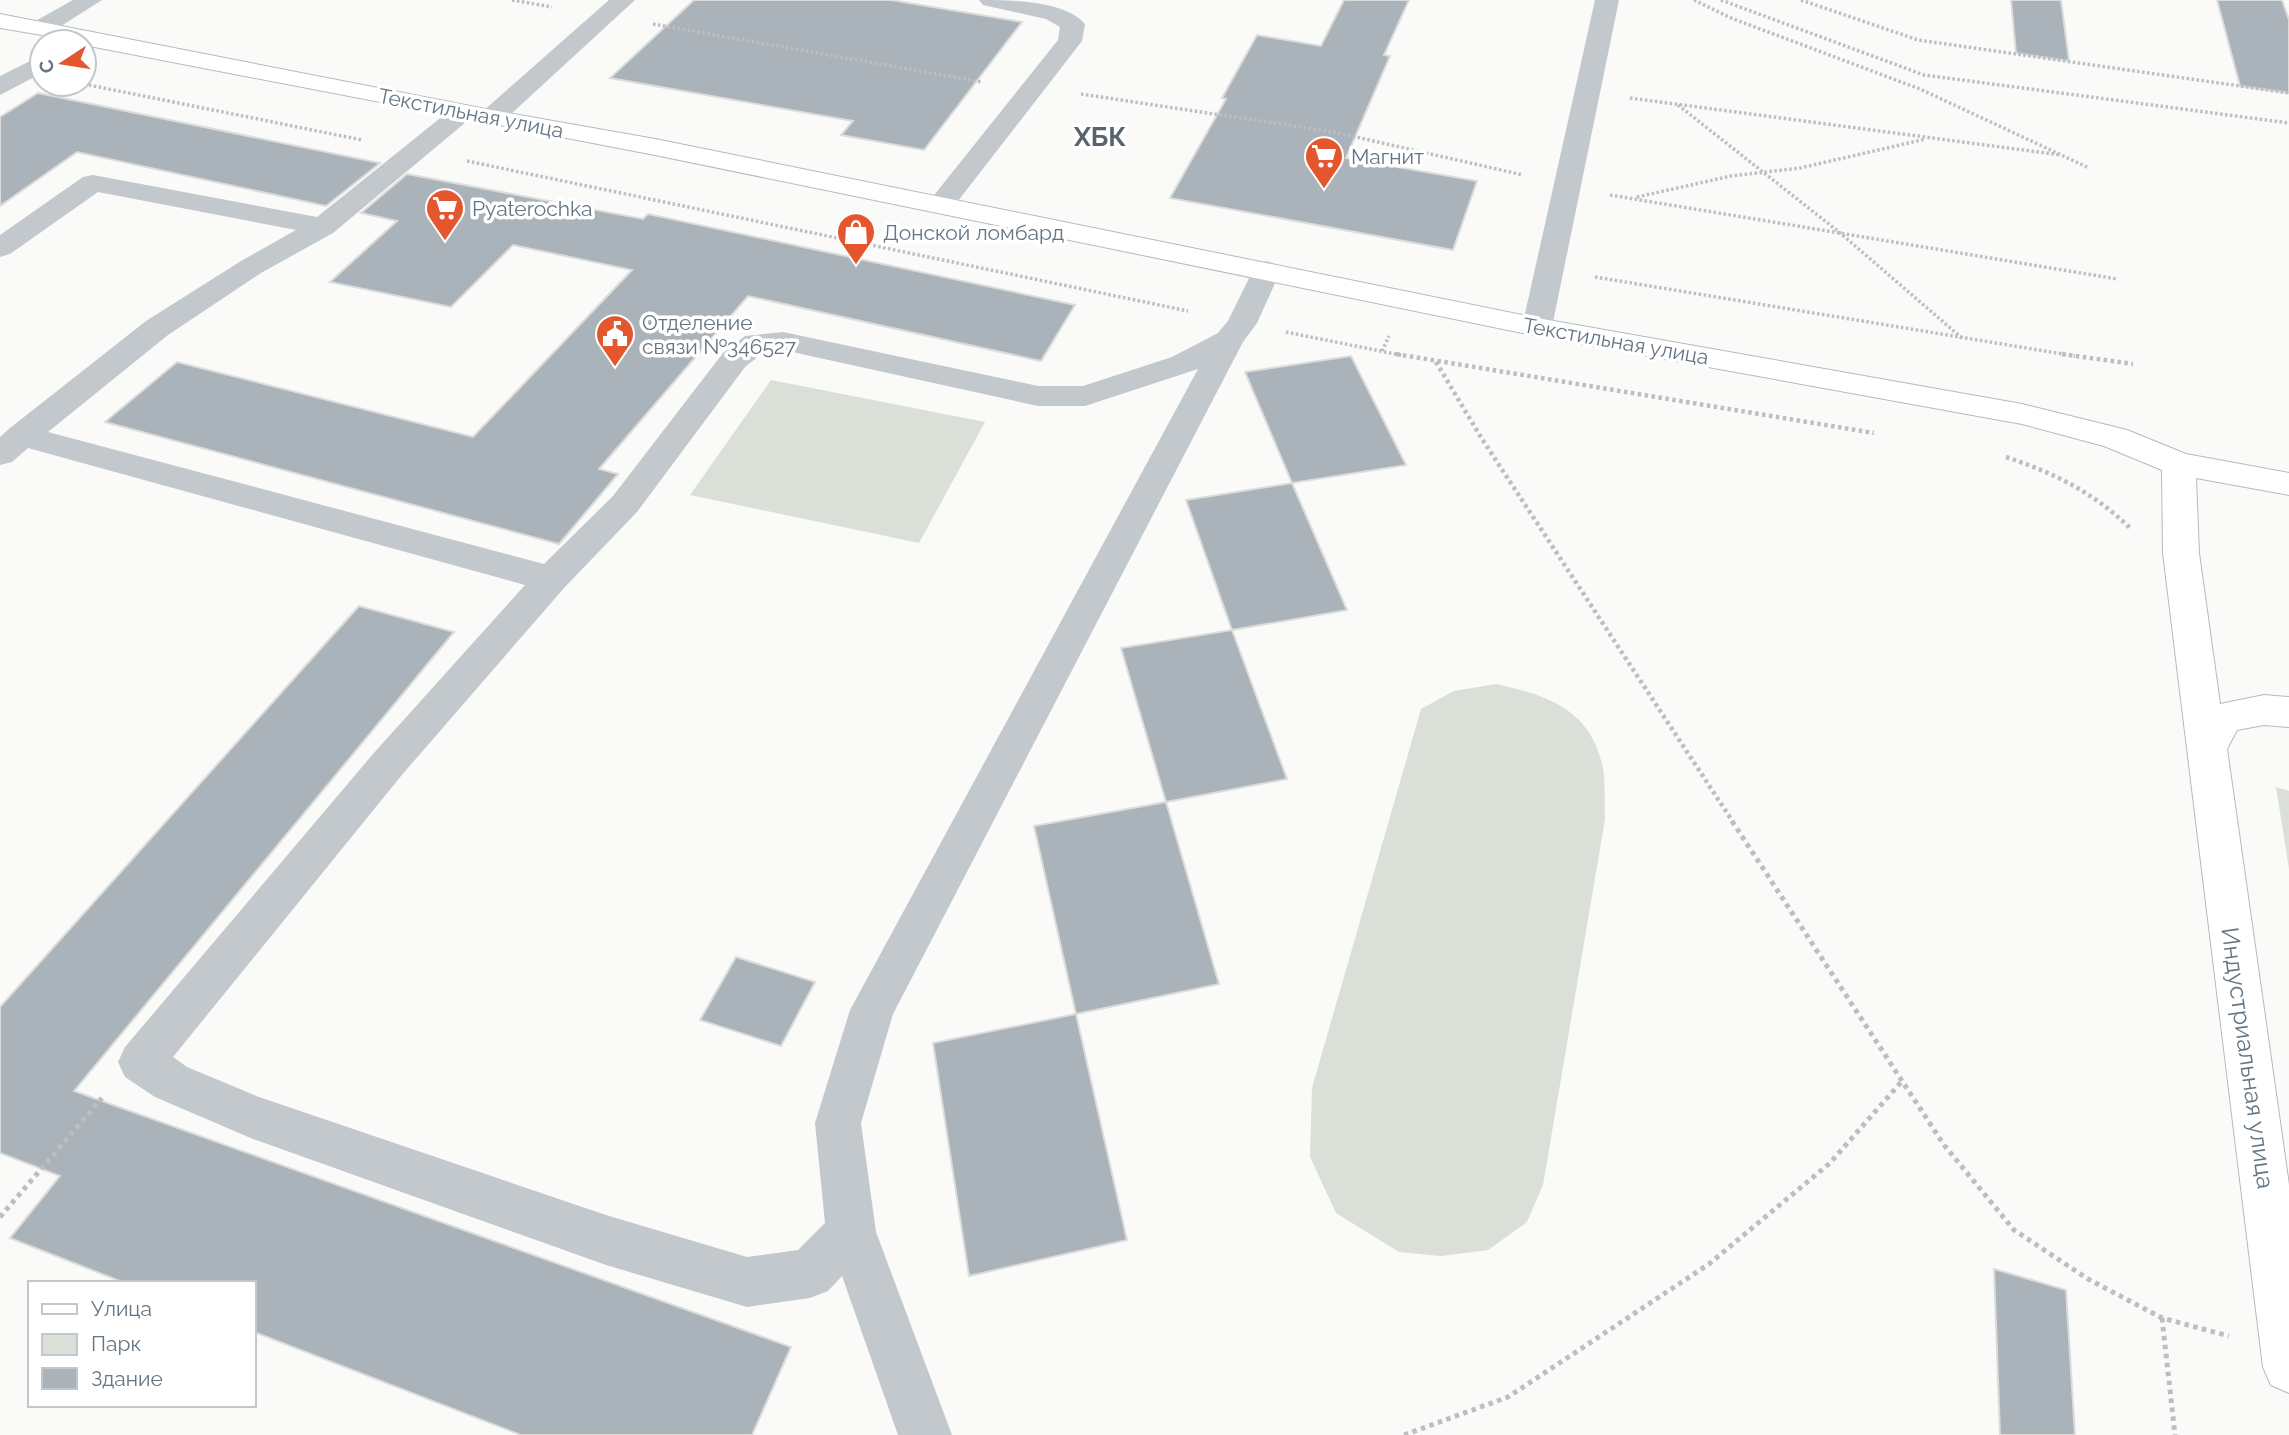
<svg xmlns="http://www.w3.org/2000/svg" width="2289" height="1435" viewBox="0 0 2289 1435" font-family="Raleway,sans-serif">
<style>
.green{fill:#dadfd7}
.building{fill:#aab3b9;stroke:#dcdcda;stroke-width:2}
.lines{fill:none;stroke-linecap:round;stroke-linejoin:round}
.major-casing{stroke:#b5babe;stroke-width:2}
.path-far2{stroke:#bbbfc2;stroke-width:3.5;stroke-dasharray:2.5 2.5;stroke-linecap:butt}
.path-far1{stroke:#bbbfc2;stroke-width:4.5;stroke-dasharray:3.5 3.5;stroke-linecap:butt}
.path{stroke:#bbbfc2;stroke-width:5;stroke-dasharray:4.5 4.5;stroke-linecap:butt}
.minor{fill:#c3c8cc;fill-rule:evenodd}
.major{fill:#fff;fill-rule:evenodd}
.labels{text-anchor:middle;dominant-baseline:central;stroke-width:7;stroke-linejoin:round;paint-order:stroke}
.far-street-label{font-size:21px;fill:#657683;stroke:#fff}
.far-poi-label{font-size:21px;fill:#657683;stroke:#fff;text-anchor:start}
.street-label{font-size:24px;fill:#657683;stroke:#fff}
.far-district-label{font-size:26px;font-weight:bold;fill:#57646e;stroke:#fff}
</style>
<rect width="100%" height="100%" fill="#fafaf8"/>
<g class="green">
<path d="M771,380L985,422L919,543L690,495Z"/>
<path d="M1496,684C1545,695 1589,708 1602,764C1606,781 1604,802 1605,819L1543,1185L1527,1222L1488,1250L1441,1256L1399,1252L1336,1213L1310,1157L1312,1088L1421,709L1454,691Z"/>
<path d="M2276,787L2289,791V869Z"/>
</g>
<g class="building">
<path d="M694,0H891L1022,22L924,150L841,135L853,121L610,78Z"/>
<path d="M1344,0H1409L1384,55L1390,56L1346,158L1477,181L1453,250L1170,198L1226,99L1222,98L1257,35L1321,46Z"/>
<path d="M2011,0H2061L2069,61L2016,53Z"/>
<path d="M2217,0H2282L2289,20V93L2240,86Z"/>
<path d="M38,93L380,163L326,206L77,152L0,206V117Z"/>
<path d="M407,174L643,219L648,214L1075,305L1041,361L748,296L599,469L618,474L559,544L105,422L177,362L473,437L632,270L513,245L451,307L330,282L397,221L361,213Z"/>
<path d="M1351,356L1406,465L1292,483L1245,372Z"/>
<path d="M1292,483L1347,610L1232,630L1186,500Z"/>
<path d="M359,606L454,632L74,1091L791,1347L752,1435H521L254,1332V1283H125L10,1238L60,1176L0,1153V1007Z"/>
<path d="M1232,630L1287,779L1166,802L1121,648Z"/>
<path d="M1166,802L1219,984L1076,1014L1034,826Z"/>
<path d="M736,957L815,982L781,1046L700,1020Z"/>
<path d="M1076,1014L1127,1240L969,1276L933,1043Z"/>
<path d="M1994,1269L2066,1290L2075,1435H2000Z"/>
</g>
<g class="lines">
<defs>
<path id="major" d="M0,14L491,110L655,139L1537,318L2022,404L2127,430L2186,454L2289,473V495L2196,478L2199,553L2220,704L2264,695L2289,697V727L2264,725L2237,730L2227,749L2289,1185V1393L2271,1385L2263,1367L2163,553L2162,470L2104,446L2022,424L1537,336L655,155L84,45V42L0,28Z"/>
</defs>
<use href="#major" class="major-casing"/>
<g class="path-far2">
<path d="M512,0L552,7"/>
<path d="M1694,0L1731,18L1920,89L2089,168"/>
<path d="M1721,0L1924,75L2289,123"/>
<path d="M1801,0L1918,40L2289,93"/>
<path d="M653,24L982,82"/>
<path d="M84,84L362,140"/>
<path d="M1081,94L1334,132L1523,175"/>
<path d="M1630,98L2061,155"/>
<path d="M1678,105L1839,232L1963,339"/>
<path d="M467,161L1188,311"/>
<path d="M1610,195L2117,279"/>
<path d="M1637,197L1731,176L1800,168L1926,139"/>
<path d="M1595,277L2075,356"/>
<path d="M1286,332L1405,356"/>
<path d="M1382,351L1389,336"/>
</g>
<g class="path-far1">
<path d="M1396,354L1874,433"/>
<path d="M2062,354L2133,364"/>
<path d="M1436,362L1482,439L1733,822"/>
<path d="M2006,457C2054,473 2093,492 2130,528"/>
</g>
<g class="path">
<path d="M1732,821L1944,1145L2014,1230L2088,1279L2162,1318L2229,1336"/>
<path d="M0,1217L102,1098"/>
<path d="M2162,1318L2175,1435"/>
<path d="M1404,1435L1508,1397L1709,1264L1830,1163L1903,1080"/>
</g>
<g class="minor">
<path d="M73,0H102L50,33H32L29,28L32,23Z"/>
<path d="M609,0H635L500,124H482L478,118L482,112Z"/>
<path d="M979,0C1010,0 1065,0 1085,24L1082,41L951,210H931L927,204L1058,40L1060,27L1046,19L983,5Z"/>
<path d="M1595,0H1619L1552,327L1548,334L1537,336L1526,334L1522,327Z"/>
<path d="M42,55V73L0,95V76Z"/>
<path d="M463,104L472,107L476,112L472,117L333,233L261,273L168,335L48,432L544,564L613,496L723,353L745,336L783,332L1038,386H1083L1172,357L1218,333L1228,321L1256,264L1266,261L1276,264L1281,270L1257,323L1243,342L893,1014L861,1123L876,1232L952,1435H898L842,1276L828,1291L810,1298L747,1307L606,1265L253,1139L155,1097L125,1077L118,1062L125,1047L373,754L525,585L28,448L12,462L0,465V437L10,428L146,321L241,261L296,230L98,192L10,254L0,257V235L83,177L93,175L317,217L454,107ZM783,350L1038,406H1085L1198,369L850,1010L815,1123L825,1223L798,1250L747,1257L606,1215L259,1097L187,1067L173,1057L401,776L564,588L637,512L745,367L764,352Z"/>
</g>
<use href="#major" class="major"/>
</g>
<defs>
<symbol id="supermarket-pin" viewBox="-11 -11 22 30"><path d="M0 17L-7.5 6A9.5 9.5 0 1 1 7.5 6Z" fill="#e4572e" stroke="#fff"/><path d="M-6-5.5h2.5l.6 2H6L4.5 2H-2.5L-4.4-4H-6ZM-1.5 3.2a1.3 1.3 0 1 0 .1 0ZM3 3.2a1.3 1.3 0 1 0 .1 0Z" fill="#fff"/></symbol>
<symbol id="shop-pin" viewBox="-11 -11 22 30"><path d="M0 17L-7.5 6A9.5 9.5 0 1 1 7.5 6Z" fill="#e4572e" stroke="#fff"/><path d="M-5-2.5h2.3a2.7 3.5 0 0 1 5.4 0H5L5.5 6h-11ZM-1.5-2.5h3a1.5 2.3 0 0 0-3 0Z" fill="#fff"/></symbol>
<symbol id="civic-pin" viewBox="-11 -11 22 30"><path d="M0 17L-7.5 6A9.5 9.5 0 1 1 7.5 6Z" fill="#e4572e" stroke="#fff"/><path d="M-.6-6.5H3V-4.5H.6V-3L4-1V1h2V6H-6V1h2V-1L-.6-3ZM-1.2 2.5V6h2.4V2.5Z" fill="#fff"/></symbol>
</defs>
<g fill-rule="evenodd">
<use href="#supermarket-pin" x="1302" y="134" width="44" height="60"/>
<use href="#supermarket-pin" x="423" y="186" width="44" height="60"/>
<use href="#shop-pin" x="834" y="210" width="44" height="60"/>
<use href="#civic-pin" x="593" y="312" width="44" height="60"/>
</g>
<g class="labels">
<g class="far-street-label">
<text transform="translate(471 113) rotate(11)">Текстильная улица</text>
<text transform="translate(1616 341) rotate(10)">Текстильная улица</text>
</g>
<g class="far-poi-label">
<text x="1351" y="156">Магнит</text>
<text x="472" y="208">Pyaterochka</text>
<text x="883" y="232">Донской ломбард</text>
<text x="642" y="322">Отделение<tspan x="642" dy="24">связи №346527</tspan></text>
</g>
<g class="street-label">
<text transform="translate(2248 1058) rotate(82)">Индустриальная улица</text>
</g>
<g class="far-district-label">
<text x="1100" y="137">ХБК</text>
</g>
</g>
<rect x="28" y="1281" width="228" height="126" fill="#ffffff" stroke="#c1c8cd" stroke-width="2"/>
<rect x="42" y="1304" width="35" height="10" fill="#ffffff" stroke="#c1c8cd" stroke-width="2"/>
<text x="91" y="1316" font-size="21" fill="#657683">Улица</text>
<rect x="42" y="1334" width="35" height="21" fill="#dadfd7" stroke="#c1c8cd" stroke-width="2"/>
<text x="91" y="1351" font-size="21" fill="#657683">Парк</text>
<rect x="42" y="1368" width="35" height="21" fill="#aab3b9" stroke="#c1c8cd" stroke-width="2"/>
<text x="91" y="1386" font-size="21" fill="#657683">Здание</text>
<g transform="translate(63 63) rotate(258)"><circle r="33" fill="#ffffff" stroke="#c1c8cd" stroke-width="2"/>
<path d="M0-5L12 26L0 18L-12 26Z" fill="#e4572e"/>
<text y="-10" font-size="19" font-weight="bold" text-anchor="middle" fill="#657683">С</text>
</g>
</svg>
